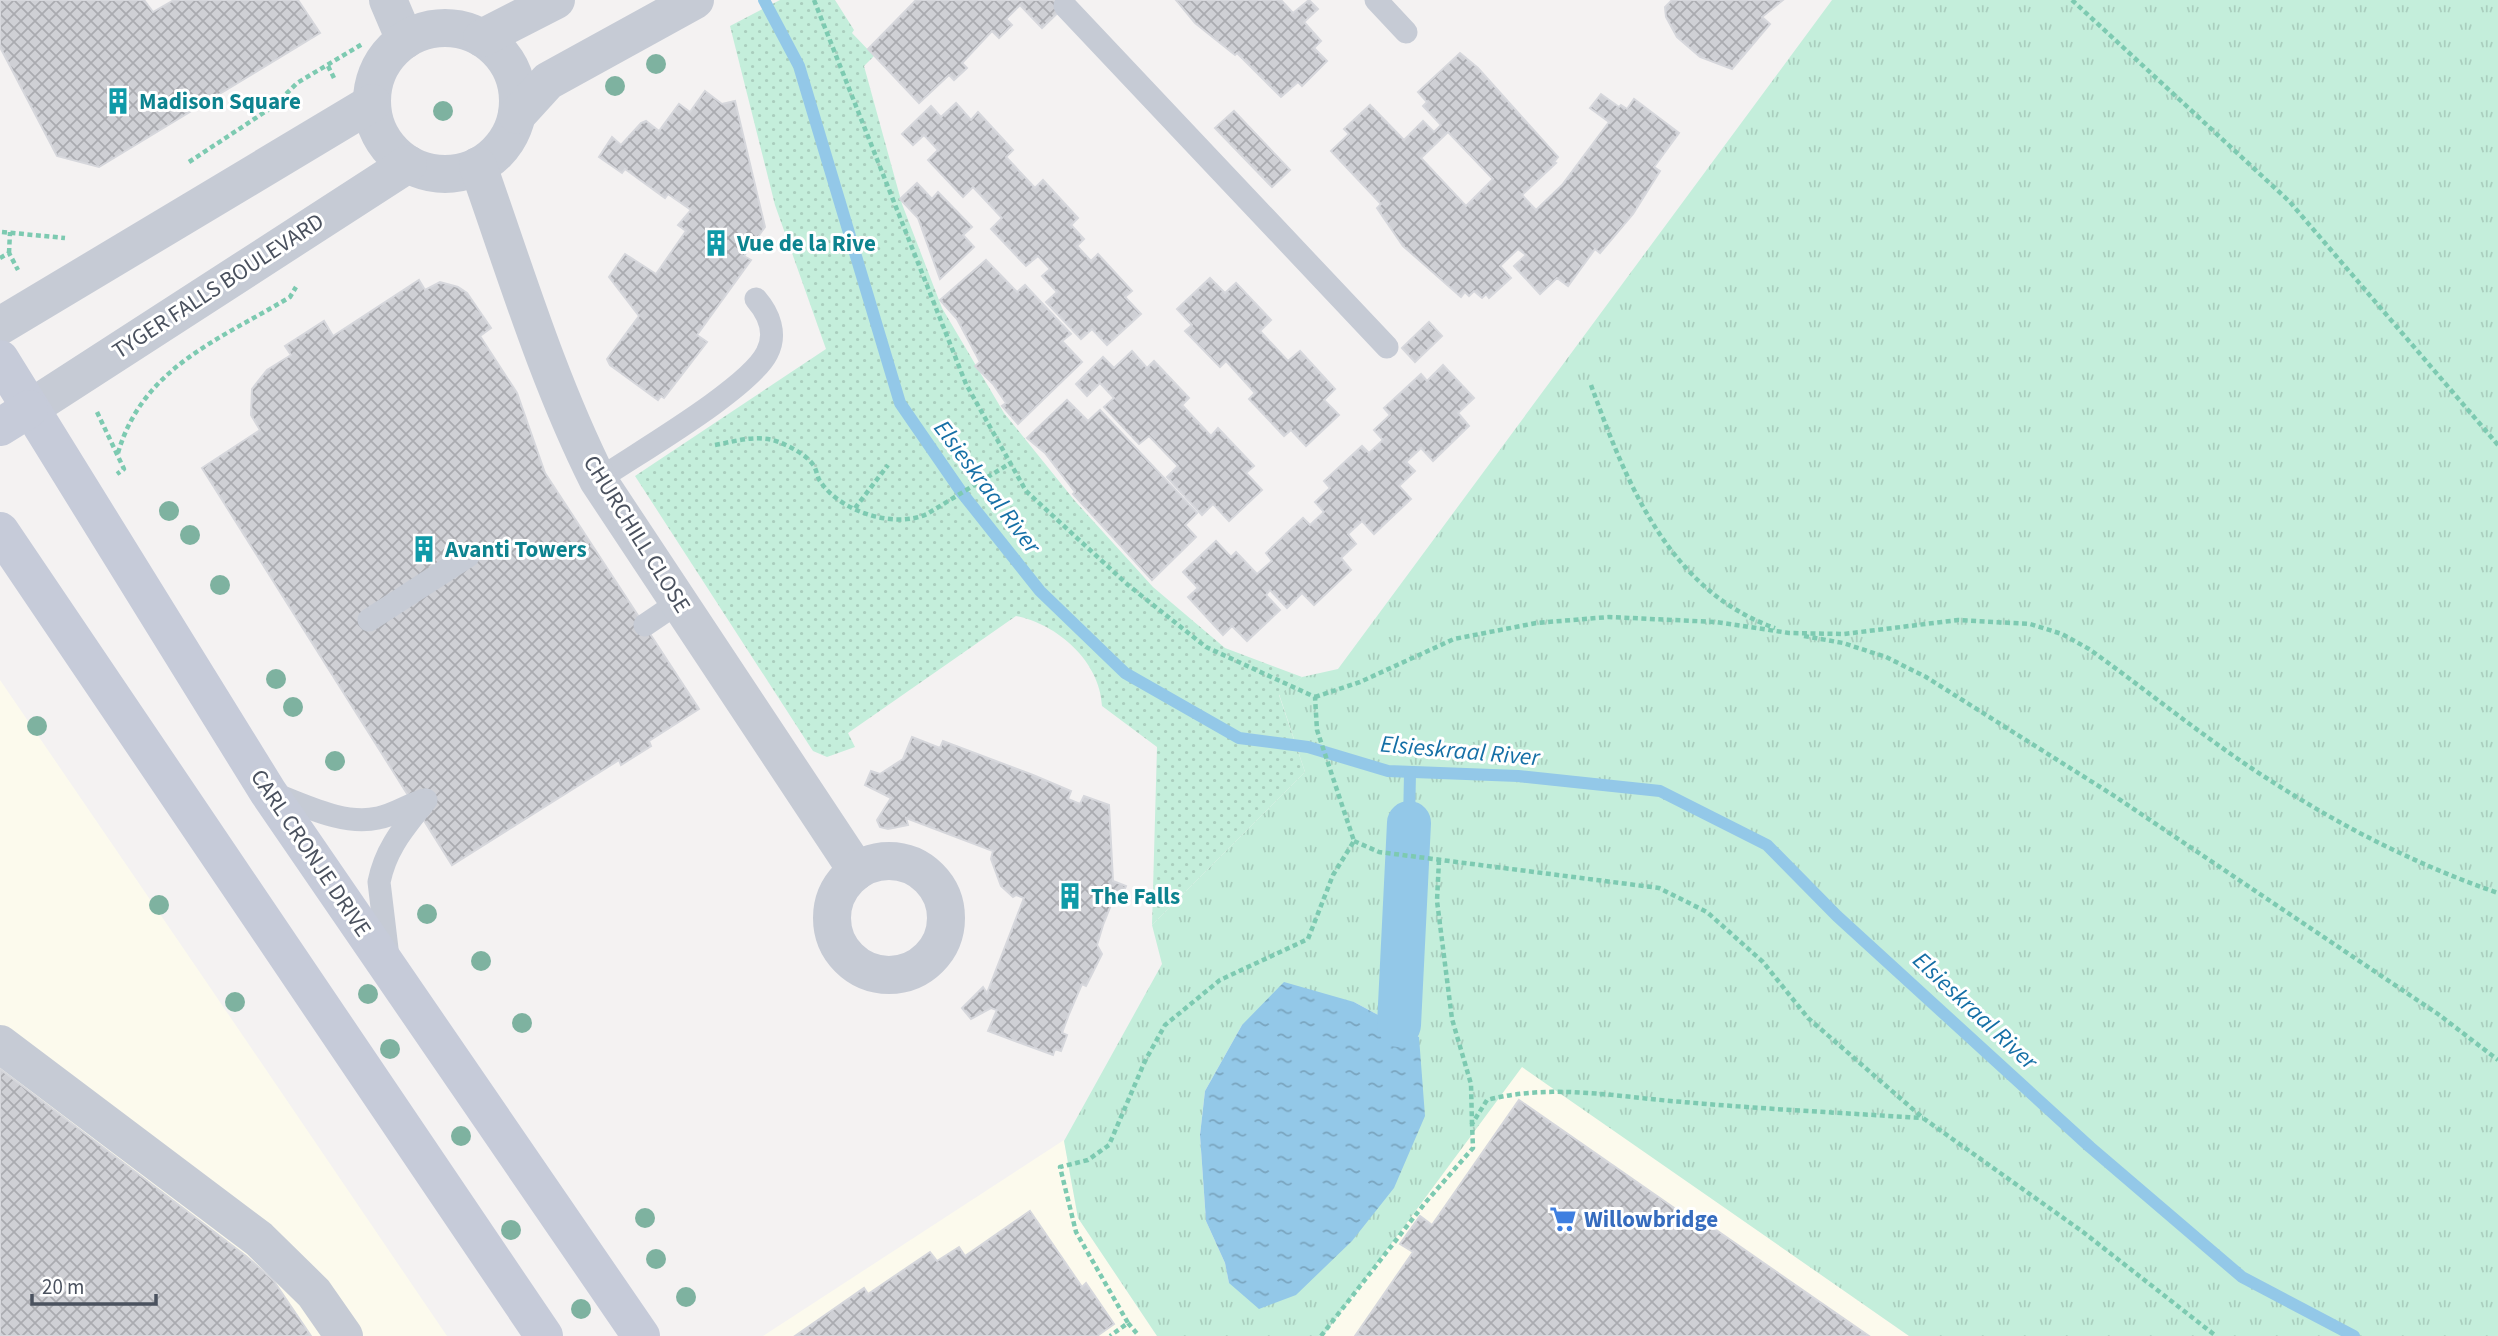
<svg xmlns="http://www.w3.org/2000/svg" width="2498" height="1336" viewBox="0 0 2498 1336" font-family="'Source Sans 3',sans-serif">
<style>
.commercial{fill:#fcfaed}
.grass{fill:url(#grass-tufts);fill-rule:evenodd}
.park{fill:url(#park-dots)}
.water{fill:url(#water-ripples)}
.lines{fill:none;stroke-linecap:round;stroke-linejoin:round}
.stream{stroke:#93c8e8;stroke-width:12}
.canal{stroke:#93c8e8;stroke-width:44}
.building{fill:url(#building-cross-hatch);stroke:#d6d7dc;stroke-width:2;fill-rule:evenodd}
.path{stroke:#7dcab1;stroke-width:4.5;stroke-dasharray:5 3.5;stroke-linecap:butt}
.service{stroke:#c6cbd5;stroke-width:23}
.minor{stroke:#c6cbd5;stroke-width:38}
.secondary{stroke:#c6cbd9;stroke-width:38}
.tree{fill:#7eb2a0}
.labels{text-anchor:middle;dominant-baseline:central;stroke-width:6;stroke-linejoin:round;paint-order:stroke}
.culture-label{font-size:23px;font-weight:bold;fill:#0d838f;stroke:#fff;text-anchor:start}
.street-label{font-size:23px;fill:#4a515e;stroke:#fff}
.shop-label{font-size:23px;font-weight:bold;fill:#366cbe;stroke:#fff;text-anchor:start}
.water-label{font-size:24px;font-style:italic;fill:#156fa6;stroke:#fff}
</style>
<defs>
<pattern id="grass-tufts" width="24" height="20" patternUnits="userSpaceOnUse" patternTransform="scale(1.75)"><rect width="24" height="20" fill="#c4eedb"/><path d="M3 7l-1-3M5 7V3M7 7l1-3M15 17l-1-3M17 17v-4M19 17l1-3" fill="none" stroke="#aacebe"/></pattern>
<pattern id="park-dots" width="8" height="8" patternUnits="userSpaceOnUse" patternTransform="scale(1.75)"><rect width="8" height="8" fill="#c4eedb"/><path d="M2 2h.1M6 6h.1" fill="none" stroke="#aacebe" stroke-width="1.8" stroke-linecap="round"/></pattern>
<pattern id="water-ripples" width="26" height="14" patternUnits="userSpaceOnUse" patternTransform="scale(1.75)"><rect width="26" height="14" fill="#93c8e8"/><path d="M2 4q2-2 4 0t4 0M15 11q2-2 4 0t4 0" fill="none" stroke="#7aa5bf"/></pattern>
<pattern id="building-cross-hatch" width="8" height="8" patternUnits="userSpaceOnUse" patternTransform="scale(1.75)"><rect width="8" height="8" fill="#cfd0d5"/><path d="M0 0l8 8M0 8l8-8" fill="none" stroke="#aaabb0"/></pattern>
</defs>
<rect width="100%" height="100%" fill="#f4f2f2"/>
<g class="commercial">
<path d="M0,680L205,980L447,1336H0Z"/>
<path d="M1522,1066L1909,1336H1323Z"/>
<path d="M1064,1140L1078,1218L1157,1336H763Z"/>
</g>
<path class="grass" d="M1832,0H2498V1336H1909L1522,1067L1323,1336H1157L1078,1218L1064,1141L1162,964L1152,925L1305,772L1279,694L1302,677L1338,669ZM1354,1002L1419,1037L1229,1283L1225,1263L1206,1221L1200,1135L1205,1091L1242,1025Z"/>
<path class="park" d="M780,0H835L854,30L852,33L874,56L864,66L902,204L942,308L1004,413L1075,501L1153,587L1225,648L1302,677L1279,695L1305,772L1152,925L1157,747L1102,706C1100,661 1057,624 1016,616L848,733L855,747L827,757L813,751L809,745L635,476L826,349L775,205L730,26Z"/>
<path class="water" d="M1284,982L1354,1002L1419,1037L1425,1116L1394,1188L1352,1241L1296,1295L1259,1309L1229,1283L1225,1263L1206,1221L1200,1135L1205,1091L1242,1025Z"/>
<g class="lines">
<g class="stream">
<path d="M764,0L799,66L900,403L962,493L1040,591L1125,673L1239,738L1308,747L1388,771L1518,776L1660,791L1767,845L1837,916L2090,1147L2242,1277L2354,1336"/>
<path d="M1409,823L1410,773"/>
</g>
<path class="canal" d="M1399,1025L1409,823"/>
</g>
<g class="building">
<path d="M0,0H144L153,12L174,0H298L320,33L99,167L57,156L0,47Z"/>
<path d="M916,0H1071L1042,28L1020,5L1006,19L1012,25L999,38L992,31L962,63L967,68L954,80L949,75L919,103L868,49Z"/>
<path d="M1176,0H1281L1293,13L1309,0L1318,9L1304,22L1321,41L1314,48L1327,61L1302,86L1298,82L1281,97L1237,53L1235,55L1195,23Z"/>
<path d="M1672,0H1783L1762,17L1770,24L1732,69L1700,57L1677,37L1666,17L1665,7Z"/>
<path d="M1460,53L1478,68L1558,157L1554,162L1556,163L1522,195L1536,210L1562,185L1609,122L1590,108L1601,94L1619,107L1621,105L1627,109L1634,99L1679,133L1654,167L1660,171L1633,214L1600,253L1595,249L1568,286L1557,278L1540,294L1514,266L1526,255L1518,249L1500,266L1511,278L1489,298L1486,294L1482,298L1474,291L1469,296L1465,292L1461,297L1403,246L1377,208L1381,204L1331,151L1349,134L1344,129L1370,105L1404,140L1423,121L1434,132L1441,125L1423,106L1427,102L1418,92ZM1448,132L1493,179L1466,206L1421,158Z"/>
<path d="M705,91L722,104L735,101L765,227L744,256L751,260L697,335L707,342L664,398L661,396L658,400L610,365L607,359L639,316L609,277L625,254L656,274L686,231L678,225L691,210L668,194L665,198L625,169L622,173L599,157L612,137L621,145L641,123L646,121L659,131L679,104L690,112Z"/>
<path d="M956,103L971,120L978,112L1013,150L1006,157L1035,188L1043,180L1078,218L1071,225L1084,239L1077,246L1091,261L1098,254L1132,291L1125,297L1141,314L1107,345L1092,329L1081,339L1046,302L1057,292L1042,276L1050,269L1038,256L1026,266L991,229L1002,218L973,187L963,197L928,160L938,150L924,135L913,145L902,134L931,106L941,117Z"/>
<path d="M1234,111L1290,170L1272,187L1215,128Z"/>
<path d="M917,183L932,199L938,192L972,227L963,235L974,247L940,279L918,218L900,199Z"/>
<path d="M986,260L1017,292L1025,285L1071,334L1062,341L1082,362L1018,424L1002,406L1006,403L993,384L975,366L980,362L957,319L940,300Z"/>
<path d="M1210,278L1225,293L1236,283L1271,320L1260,331L1288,361L1300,351L1335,389L1324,400L1339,415L1306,446L1291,430L1284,436L1249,399L1255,393L1226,361L1220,367L1185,331L1192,325L1177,309Z"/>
<path d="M419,280L425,290L440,282L458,287L467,293L491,328L480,336L517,393L545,473L699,709L649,741L651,746L621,765L619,760L452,865L202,468L260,430L251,415L252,389L267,370L291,355L285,346L324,321L333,336Z"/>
<path d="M1429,322L1442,336L1415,362L1402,348Z"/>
<path d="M1132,351L1147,368L1154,361L1189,398L1182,405L1211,436L1218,428L1254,466L1246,473L1262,490L1229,521L1213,504L1202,515L1167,477L1178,466L1149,436L1139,444L1104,407L1114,398L1100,383L1087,396L1076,384L1103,357L1114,368Z"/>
<path d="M1443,365L1474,398L1458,413L1469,426L1433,461L1421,448L1406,462L1415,471L1399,486L1411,499L1374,534L1362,521L1348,534L1356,544L1341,558L1351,570L1314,605L1302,593L1287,608L1270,590L1266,595L1280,610L1247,641L1232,626L1223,635L1188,597L1198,588L1183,572L1216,541L1231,557L1236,552L1257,574L1272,561L1266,553L1303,518L1310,525L1324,512L1315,502L1330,488L1324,481L1362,446L1369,453L1383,440L1374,430L1390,415L1384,408L1421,374L1427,381Z"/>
<path d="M1067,400L1088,421L1100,410L1197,513L1185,525L1196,537L1152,580L1073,494L1075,492L1045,453L1027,438Z"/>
<path d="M912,737L940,748L943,741L1033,775L1071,791L1068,799L1080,804L1084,796L1109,805L1113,881L1126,886L1119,903L1113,900L1103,925L1097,945L1102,954L1086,986L1082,984L1069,1014L1062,1033L1067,1035L1061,1051L1055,1049L1053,1055L988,1031L997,1010L991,1008L971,1019L962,1008L983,987L987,993L1024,898L1016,895L1013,897L1001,886L991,859L993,851L906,818L908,825L888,829L880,827L877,820L891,798L865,785L871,771L880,774L903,759Z"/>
<path d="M0,1069L246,1256L273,1280L311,1336H0Z"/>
<path d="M1519,1100L1703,1228L1706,1223L1869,1336H1355L1413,1252L1400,1244L1420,1216L1432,1225Z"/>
<path d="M1030,1211L1082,1287L1086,1283L1114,1324L1097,1336H795L864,1288L868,1294L930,1252L937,1261L959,1247L965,1256Z"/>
</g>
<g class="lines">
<g class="path">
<path d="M814,0L966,384L1026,491L1128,585L1206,647L1315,697L1317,730L1354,841L1333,875L1308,939L1220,980L1165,1025L1145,1061L1109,1145L1088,1160L1060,1167L1076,1232L1128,1323L1110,1336"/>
<path d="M2072,0L2289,201L2498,445"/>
<path d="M328,66L334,78"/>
<path d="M189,162L274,106L297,83L364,43"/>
<path d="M2,232L65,238"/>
<path d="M9,253L10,232"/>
<path d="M0,258L9,253L18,270"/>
<path d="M1591,385C1626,482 1669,591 1775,628"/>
<path d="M97,412L124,469L117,474"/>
<path d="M715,445C737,441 757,434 779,442C791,447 807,455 814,466C817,471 817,477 820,481C840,512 895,529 927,514L1009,464"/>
<path d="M118,453C143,367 219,340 290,297L296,287"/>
<path d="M855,508L888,465"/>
<path d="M1804,636L1843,643L1886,657L1926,677L2116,797L2438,1014L2498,1060"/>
<path d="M1315,697L1360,682L1454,639L1536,623L1609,617L1716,622L1789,633L1844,634L1958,620L2030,624L2062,634L2089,649C2152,694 2213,745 2279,786C2348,830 2420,866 2498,893"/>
<path d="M1354,841L1379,852L1659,888L1707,912L1763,962L1808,1018L1923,1118L2083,1232L2216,1336"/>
<path d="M1439,860L1437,901L1452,1019L1471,1084L1472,1124"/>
<path d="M1128,1323L1139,1336"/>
<path d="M1321,1336L1425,1203L1473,1148L1472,1124L1487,1100C1552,1083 1617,1097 1683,1102C1763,1109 1843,1113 1923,1118"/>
</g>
<g class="service">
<path d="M1376,0L1406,32"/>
<path d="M1065,6L1387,347"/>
<path d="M598,480C636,454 749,389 767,353C777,334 769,314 756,299"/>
<path d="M369,620L468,556"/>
<path d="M645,625L679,602"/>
<path d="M271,793C303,804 342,826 378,818C394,815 408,805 424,800"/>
<path d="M388,957L379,882C386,847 405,827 426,800"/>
</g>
<g class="minor">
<path d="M388,0L405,40"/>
<circle cx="445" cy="101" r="73"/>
<path d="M482,38L556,0"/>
<path d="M517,115L548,81L695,0"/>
<path d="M478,166C515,271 548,380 598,480L857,871"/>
<path d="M0,326L372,103"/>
<path d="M29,409L408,164"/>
<circle cx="889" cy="918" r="57"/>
<path d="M0,1044L259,1239L314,1293L344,1336"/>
</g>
<g class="secondary">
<path d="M0,359L268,792L641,1336"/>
<path d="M0,427L29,409"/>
<path d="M0,531L544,1336"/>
</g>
</g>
<g class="tree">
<circle cx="656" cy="64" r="10"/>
<circle cx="615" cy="86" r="10"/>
<circle cx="443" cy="111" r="10"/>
<circle cx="169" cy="511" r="10"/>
<circle cx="190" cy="535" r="10"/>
<circle cx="220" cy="585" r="10"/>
<circle cx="276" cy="679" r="10"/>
<circle cx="293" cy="707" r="10"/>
<circle cx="37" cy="726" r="10"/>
<circle cx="335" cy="761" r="10"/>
<circle cx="159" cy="905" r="10"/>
<circle cx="427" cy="914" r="10"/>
<circle cx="481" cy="961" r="10"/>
<circle cx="368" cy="994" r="10"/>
<circle cx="235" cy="1002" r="10"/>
<circle cx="522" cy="1023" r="10"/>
<circle cx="390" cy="1049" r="10"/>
<circle cx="461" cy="1136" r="10"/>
<circle cx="645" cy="1218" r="10"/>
<circle cx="511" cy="1230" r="10"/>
<circle cx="656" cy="1259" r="10"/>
<circle cx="686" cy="1297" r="10"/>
<circle cx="581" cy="1309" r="10"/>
</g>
<defs>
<symbol id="building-bare" viewBox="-9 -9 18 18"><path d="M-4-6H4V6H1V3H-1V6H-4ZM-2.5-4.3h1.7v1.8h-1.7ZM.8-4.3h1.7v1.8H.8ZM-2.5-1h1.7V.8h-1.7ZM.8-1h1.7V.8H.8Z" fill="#0f9aa8" stroke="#fff" stroke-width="2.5" paint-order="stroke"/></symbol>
<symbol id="supermarket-bare" viewBox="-9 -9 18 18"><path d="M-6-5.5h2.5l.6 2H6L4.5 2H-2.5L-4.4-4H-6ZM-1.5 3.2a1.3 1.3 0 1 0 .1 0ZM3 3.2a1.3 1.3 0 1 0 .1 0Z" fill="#3f7fe0" stroke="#fff" stroke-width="2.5" paint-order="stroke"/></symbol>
</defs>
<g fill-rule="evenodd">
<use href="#building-bare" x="99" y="82" width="38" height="38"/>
<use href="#building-bare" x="697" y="224" width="38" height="38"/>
<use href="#building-bare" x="405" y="530" width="38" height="38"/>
<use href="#building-bare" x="1051" y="877" width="38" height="38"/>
<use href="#supermarket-bare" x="1544" y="1200" width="38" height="38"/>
</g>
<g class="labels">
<g class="culture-label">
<text x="139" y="101">Madison Square</text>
<text x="737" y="243">Vue de la Rive</text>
<text x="445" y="549">Avanti Towers</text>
<text x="1091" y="896">The Falls</text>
</g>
<g class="street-label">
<text transform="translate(218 286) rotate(-33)">TYGER FALLS BOULEVARD</text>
<text transform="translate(637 534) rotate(58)">CHURCHILL CLOSE</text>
<text transform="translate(311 853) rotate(56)">CARL CRONJE DRIVE</text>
</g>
<g class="shop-label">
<text x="1584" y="1219">Willowbridge</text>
</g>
<g class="water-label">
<text transform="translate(987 487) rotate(53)">Elsieskraal River</text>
<text transform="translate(1460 751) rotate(5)">Elsieskraal River</text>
<text transform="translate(1975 1011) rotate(43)">Elsieskraal River</text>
</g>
</g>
<path d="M32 1294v10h124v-10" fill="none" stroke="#4a515e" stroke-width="3.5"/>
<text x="42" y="1294" font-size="21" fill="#4a515e" stroke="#ffffff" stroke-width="5" paint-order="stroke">20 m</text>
</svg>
